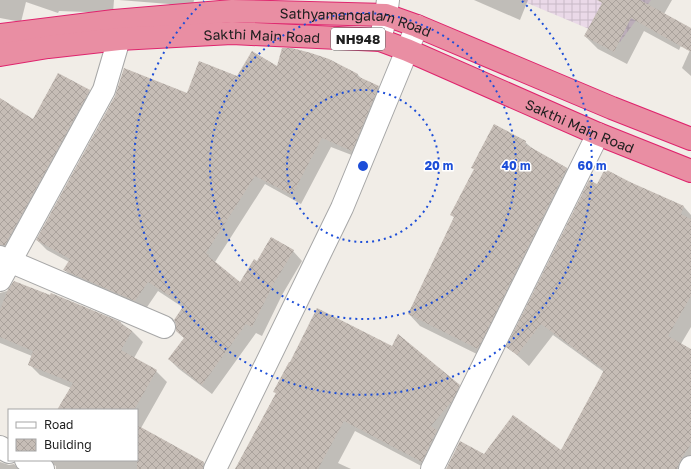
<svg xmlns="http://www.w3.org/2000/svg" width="691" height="469" viewBox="0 0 691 469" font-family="'Golos Text',sans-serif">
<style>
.industrial{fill:url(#industrial-grid)}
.shadow{fill:#0003}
.building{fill:url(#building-cross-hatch)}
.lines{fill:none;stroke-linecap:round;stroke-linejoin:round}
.minor-casing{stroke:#a7a7a7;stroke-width:24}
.highway-casing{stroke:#df246d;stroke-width:24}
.minor{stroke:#fff;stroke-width:22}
.highway{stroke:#e98ea3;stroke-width:22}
.ring{fill:none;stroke:#1d4ed8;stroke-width:2;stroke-dasharray:2 4}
.labels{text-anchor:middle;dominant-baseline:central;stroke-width:3;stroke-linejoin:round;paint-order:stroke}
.shield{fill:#fff;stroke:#636363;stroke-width:1}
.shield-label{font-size:13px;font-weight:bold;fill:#202020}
.street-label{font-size:14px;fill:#202020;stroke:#fff}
.centre{fill:#1d4ed8;stroke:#fff;stroke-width:2}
.ring-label{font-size:12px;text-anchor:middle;font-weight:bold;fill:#1d4ed8;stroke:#fff;stroke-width:3;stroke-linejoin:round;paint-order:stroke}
</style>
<defs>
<pattern id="industrial-grid" width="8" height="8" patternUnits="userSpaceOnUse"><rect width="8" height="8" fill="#ead9e8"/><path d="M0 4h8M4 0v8" fill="none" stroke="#c8bac7"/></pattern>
<pattern id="building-cross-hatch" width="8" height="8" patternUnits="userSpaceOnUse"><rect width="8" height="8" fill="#c6bdb6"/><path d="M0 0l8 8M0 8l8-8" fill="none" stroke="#aaa29c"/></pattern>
</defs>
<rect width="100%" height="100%" fill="#f1ede7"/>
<path class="industrial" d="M520,0H651L620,42Z"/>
<g class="shadow">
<path d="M0,0H114L113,13L59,11L58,13L26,2L21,22L0,18Z"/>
<path d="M119,0H118H194L192,10L172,7L169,4Z"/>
<path d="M474,0H528L520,20Z"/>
<path d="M600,0H672L664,14L687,33L679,50L644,31L627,64L598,49L585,36L603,3Z"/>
<path d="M691,48V76L682,68Z"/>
<path d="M328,60L358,75L362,79L378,87L388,97L362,159L331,147L301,204L265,184L215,262L241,284L257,262L293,251L302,261L282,295L262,336L256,333L212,394L179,369L169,359L185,339L177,331V325L184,308L158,291L145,310L74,280L65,270L69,262L47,250L37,240L187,94L238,77L278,68Z"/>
<path d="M89,91L100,102L0,262V99L33,120Z"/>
<path d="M525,142L533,149L567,168L579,180L489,360L420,326L409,314L455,218L451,214Z"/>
<path d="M629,183L684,207L691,215V327L681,344L691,350V469H447L484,455L562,452L604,372L553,335L529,366L508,347L597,185Z"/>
<path d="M7,291L121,323L132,331L143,342L134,358L156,371L167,382L141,428L204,463L210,469H56V466L46,461L137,460V410H58L71,388L40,375L29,364L32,356L0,343V293Z"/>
<path d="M459,386L470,397L427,469L355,431L338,463L351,469H236L277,394L274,391Z"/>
<path d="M0,462L9,465L14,464L19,469H0Z"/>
</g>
<g class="building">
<path d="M597,0H640L691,28V52L631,18L614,52L584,36L602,3Z"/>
<path d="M282,48H292L311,53L329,59L358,74L357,76L379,86L352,151L322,138L292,195L255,176L206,253L209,255L208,256L240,282L254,259L257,261L271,237L294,250L273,285L252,327L246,324L202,385L168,359L184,338L176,331V325L174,320L184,305L148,282L135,301L63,270L70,259L36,240L115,96L124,68L187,93L199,61L237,76L252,51L277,66Z"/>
<path d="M58,73L90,90L5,245H0V98L33,119Z"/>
<path d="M494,124L526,141L525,144L567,168L478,349L408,314L454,217L450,215L474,169L471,168Z"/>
<path d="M605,169L630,182L684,206L681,214L691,219V296L668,336L691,349V444L680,461L677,469H446L460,441L484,454L513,415L561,450L595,387L604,370L541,324L517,355L506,347L589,180L597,184Z"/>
<path d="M14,281L50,295L51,293L121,322V324L132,331L121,350L157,370L134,410H57L73,383L28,365L33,351L0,337V310L8,289Z"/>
<path d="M317,308L392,346L398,334L460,385L452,401L431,426L437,430L422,462L344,421L318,469H235L276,393L273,392L289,362H290Z"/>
<path d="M137,425L204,462L203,469H137Z"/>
</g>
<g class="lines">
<defs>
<g id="minor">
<path d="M380,40L386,15L388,0"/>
<path d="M0,257L164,327"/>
<path d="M0,280L104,90L119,39"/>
<path d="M0,447L9,452"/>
<path d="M26,460L43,469"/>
<path d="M215,469L342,208L417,26"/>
<path d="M432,469L598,134"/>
<path d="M690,469L691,467"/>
</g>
<g id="highway">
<path id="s1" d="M0,35L114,21L232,11L386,15L417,26L612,108L691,139"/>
<path id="s2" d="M0,55L48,47L119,39L232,33L380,40L407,50L598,134L691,171"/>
</g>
</defs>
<use href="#minor" class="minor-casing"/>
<use href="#highway" class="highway-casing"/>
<use href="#minor" class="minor"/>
<use href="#highway" class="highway"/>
</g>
<g class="ring">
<circle cx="363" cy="166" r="76"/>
<circle cx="363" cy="166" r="153"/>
<path d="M522 1A229 229 0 1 1 204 1"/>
</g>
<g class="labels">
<rect class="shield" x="331" y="28" width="54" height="22" rx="3"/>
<g class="shield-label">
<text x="358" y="39">NH948</text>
</g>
<g class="street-label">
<text stroke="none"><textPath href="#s1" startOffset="358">Sathyamangalam Road</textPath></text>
<text stroke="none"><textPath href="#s2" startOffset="263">Sakthi Main Road</textPath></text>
<text stroke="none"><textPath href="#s2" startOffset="599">Sakthi Main Road</textPath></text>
</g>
</g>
<circle cx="363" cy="166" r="6" class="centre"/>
<g class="ring-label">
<text x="439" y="170">20 m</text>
<text x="516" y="170">40 m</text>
<text x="592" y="170">60 m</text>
</g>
<rect x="8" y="409" width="130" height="52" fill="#ffffff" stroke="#a6a6a6"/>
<rect x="16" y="422" width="20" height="6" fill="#ffffff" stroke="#a6a6a6"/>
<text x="44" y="429" font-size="12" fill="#202020">Road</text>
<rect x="16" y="439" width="20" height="12" fill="url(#building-cross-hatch)" stroke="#a6a6a6"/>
<text x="44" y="449" font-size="12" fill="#202020">Building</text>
</svg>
